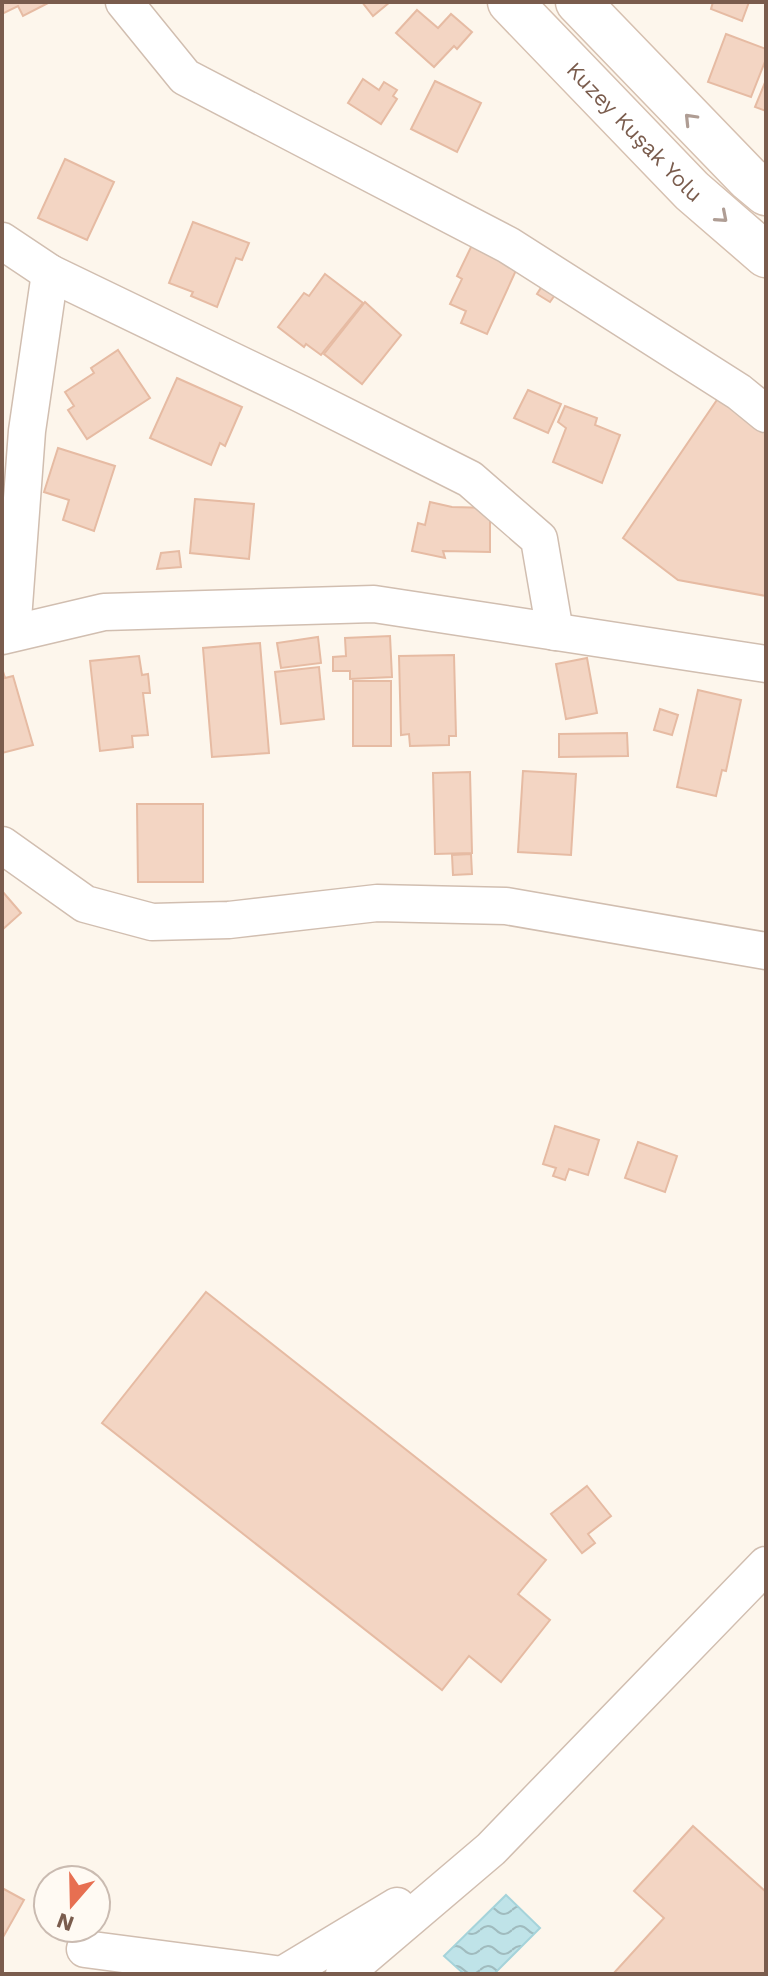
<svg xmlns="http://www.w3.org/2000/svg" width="768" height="1976" viewBox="0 0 768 1976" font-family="'Work Sans',sans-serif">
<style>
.water{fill:url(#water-waves);stroke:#a5d3da;stroke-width:2}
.building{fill:#f3d5c3;stroke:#e6bba3;stroke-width:2}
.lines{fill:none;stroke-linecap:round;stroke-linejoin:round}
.minor-casing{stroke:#d1beb0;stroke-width:39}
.secondary-casing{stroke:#d6c0b0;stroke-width:47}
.minor{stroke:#fff;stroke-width:36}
.secondary{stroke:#fff;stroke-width:44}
.oneway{stroke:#af9d94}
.labels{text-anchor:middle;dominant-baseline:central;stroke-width:7;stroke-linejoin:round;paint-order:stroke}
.street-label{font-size:22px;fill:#7a5c4d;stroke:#fffaf3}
</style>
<defs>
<pattern id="water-waves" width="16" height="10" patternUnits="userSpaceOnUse" patternTransform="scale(2)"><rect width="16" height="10" fill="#bfe3e8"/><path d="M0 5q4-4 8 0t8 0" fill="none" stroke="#a0bbbe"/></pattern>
</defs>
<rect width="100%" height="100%" fill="#fdf6ec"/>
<path class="water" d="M506,1895L540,1928L494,1974H464L444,1956Z"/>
<g class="building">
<path d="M2,2H50L23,16L18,6L2,14Z"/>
<path d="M362,2H390L373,16Z"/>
<path d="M713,2H749L742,21L711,9Z"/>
<path d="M417,10L438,28L451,14L472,32L457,49L454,46L434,67L396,33Z"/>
<path d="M726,34L766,49V59L751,97L708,82Z"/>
<path d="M363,79L379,90L384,82L397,90L393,96L397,99L381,124L348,103Z"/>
<path d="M766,80V111L755,107Z"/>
<path d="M435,81L481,103L457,152L411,129Z"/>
<path d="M65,159L114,182L87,240L38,218Z"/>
<path d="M193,222L249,243L242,260L236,258L217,307L191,296L193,292L169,283Z"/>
<path d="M472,245L518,266L487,334L461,323L466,311L450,304L462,279L457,276Z"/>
<path d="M325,274L363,303L321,355L306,344L304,347L278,327L304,293L309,296Z"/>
<path d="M544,283L557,292L550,302L537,294Z"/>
<path d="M365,302L401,335L362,384L324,354Z"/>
<path d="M118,350L150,398L87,439L68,410L74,406L65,392L94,373L91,368Z"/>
<path d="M177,378L242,407L225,446L220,443L211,465L150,438Z"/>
<path d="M528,390L561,404L548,433L514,418Z"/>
<path d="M721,394L766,430V596L678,580L623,538Z"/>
<path d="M565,406L597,418L595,425L620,435L602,483L553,462L566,428L558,422Z"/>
<path d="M58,448L115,466L94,531L63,520L69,500L44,492Z"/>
<path d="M195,499L254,504L249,559L190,553Z"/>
<path d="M430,502L452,507L490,508V552L443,551L445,558L412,551L418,523L425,525Z"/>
<path d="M179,551L181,567L157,569L161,553Z"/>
<path d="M390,636L392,677L350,679V671H333V657L346,656L345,638Z"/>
<path d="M318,637L321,663L281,668L277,643Z"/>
<path d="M260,643L269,753L212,757L203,648Z"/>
<path d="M454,655L456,736H449V745L410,746L409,734L401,735L399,656Z"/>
<path d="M139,656L142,675L148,674L150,693H143L148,735L132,736L133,747L100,751L90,661Z"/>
<path d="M587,658L597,713L566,719L556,664Z"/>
<path d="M319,667L324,719L281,724L275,672Z"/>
<path d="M2,668L5,678L13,676L33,745L2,753Z"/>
<rect x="353" y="681" width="38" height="65"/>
<path d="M698,690L741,700L726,771L722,770L716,796L677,787Z"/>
<path d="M660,709L678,715L672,735L654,730Z"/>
<path d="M627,733L628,756L559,757V734Z"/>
<path d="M523,771L576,774L571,855L518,852Z"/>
<path d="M470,772L472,853L435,854L433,773Z"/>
<path d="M137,804H203V882H138Z"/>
<path d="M471,854L472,874L453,875L452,855Z"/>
<path d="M2,891L21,913L2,930Z"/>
<path d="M555,1126L599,1140L588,1175L569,1169L565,1180L553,1176L556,1168L543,1164Z"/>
<path d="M638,1142L677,1156L665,1192L625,1178Z"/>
<path d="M206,1292L546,1560L518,1594L550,1620L501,1682L469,1656L442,1690L102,1423Z"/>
<path d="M587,1486L611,1516L588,1534L595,1543L582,1553L551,1514Z"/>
<path d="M693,1826L766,1892V1974H613L664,1918L634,1891Z"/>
<path d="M2,1888L24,1900L2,1939Z"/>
</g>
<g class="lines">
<defs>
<g id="minor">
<path d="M124,2L185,77L508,245L739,392L766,414"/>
<path d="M2,241L50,273L301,394L470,479L539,539L555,632"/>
<path d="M12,633L27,431L50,273"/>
<path d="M2,636L104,612L374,604L766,664"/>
<path d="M2,845L85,904L152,922L229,920L377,903L506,906L766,951"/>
<path d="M85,1949L275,1974"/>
<path d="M284,1974L397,1906"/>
<path d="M344,1974L491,1849L766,1565"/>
</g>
<g id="secondary">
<path id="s1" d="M510,2L692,191L766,255"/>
<path d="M578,2L748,178L766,193"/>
</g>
</defs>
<use href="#minor" class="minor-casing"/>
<use href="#secondary" class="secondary-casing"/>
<use href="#minor" class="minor"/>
<use href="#secondary" class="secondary"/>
</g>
<defs><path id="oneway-chevron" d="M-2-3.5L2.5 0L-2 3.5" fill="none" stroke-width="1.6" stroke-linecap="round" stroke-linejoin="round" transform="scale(2)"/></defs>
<g class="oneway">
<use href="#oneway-chevron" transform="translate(690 119) rotate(-134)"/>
<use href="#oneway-chevron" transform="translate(722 217) rotate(41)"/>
</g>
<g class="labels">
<g class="street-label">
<text stroke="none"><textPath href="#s1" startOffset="180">Kuzey Kuşak Yolu</textPath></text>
</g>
</g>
<rect width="768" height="1976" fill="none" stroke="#7a5c4d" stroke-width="8"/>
<g transform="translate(72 1904) rotate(200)"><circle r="38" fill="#fffaf3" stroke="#cabbb1" stroke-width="2"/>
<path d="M0-6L14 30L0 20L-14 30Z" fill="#e76f51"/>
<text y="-12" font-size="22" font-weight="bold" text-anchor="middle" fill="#7a5c4d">N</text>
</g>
</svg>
